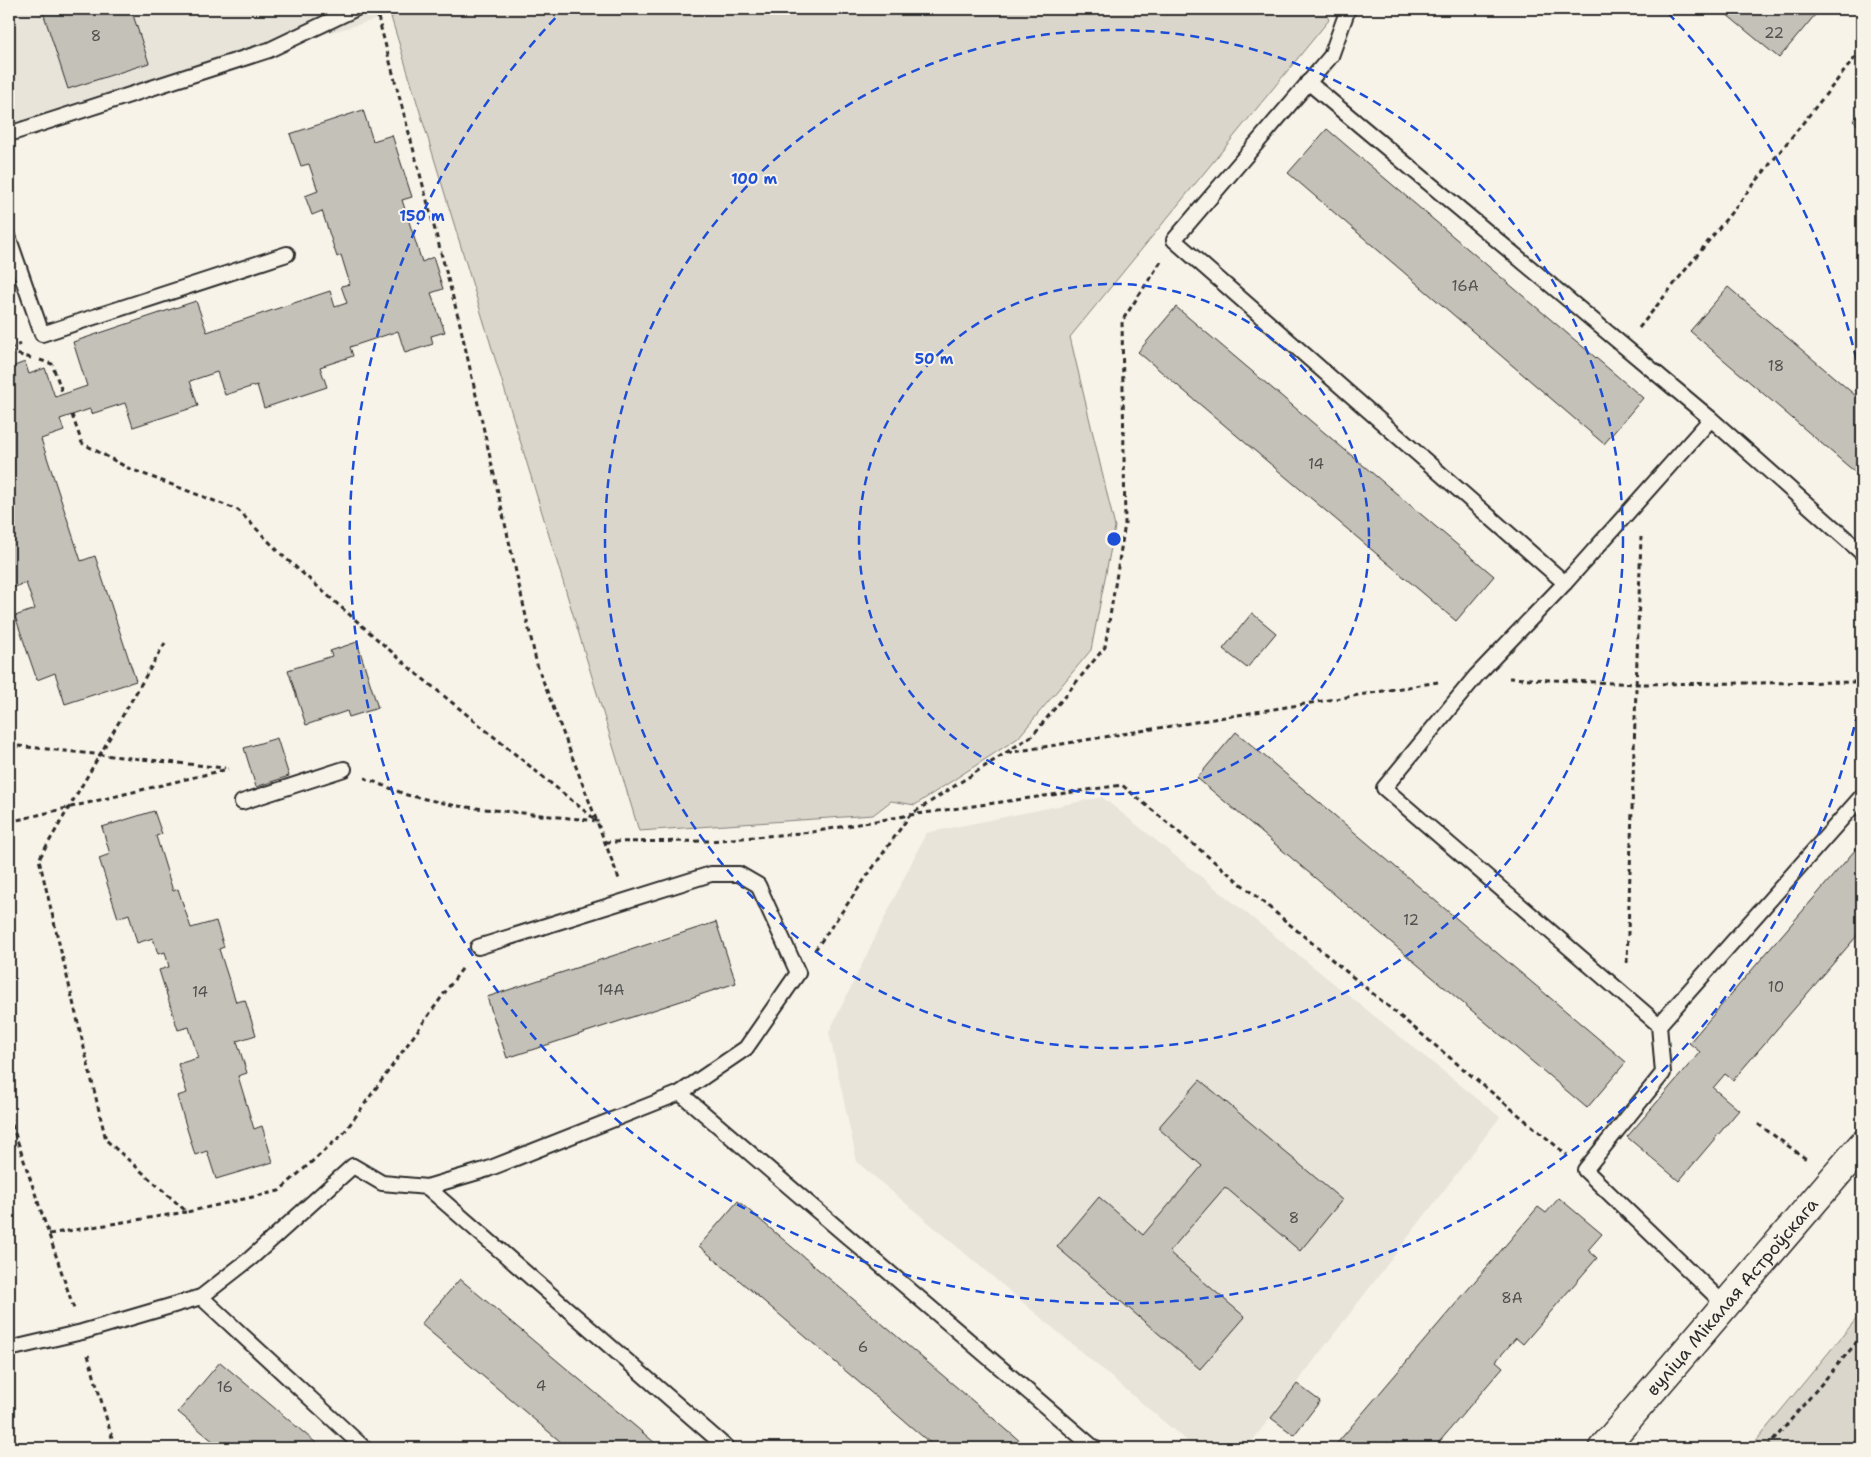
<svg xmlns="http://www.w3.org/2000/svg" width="1871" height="1457" viewBox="0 0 1871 1457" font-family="'Shantell Sans',sans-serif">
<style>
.built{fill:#e8e4da}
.green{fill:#dad6cc;stroke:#82807c}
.building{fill:#c4c1b9;stroke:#2b2b2b}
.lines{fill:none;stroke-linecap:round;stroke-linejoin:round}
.lane-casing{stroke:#2b2b2b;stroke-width:18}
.secondary-casing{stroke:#2b2b2b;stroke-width:31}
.path{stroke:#2b2b2b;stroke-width:3;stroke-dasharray:5 4;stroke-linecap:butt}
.lane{stroke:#f7f3e8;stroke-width:14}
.secondary{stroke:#f7f3e8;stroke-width:28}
.ring{fill:none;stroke:#1d4ed8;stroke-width:2.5;stroke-dasharray:9 6}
.labels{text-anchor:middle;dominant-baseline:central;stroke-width:4;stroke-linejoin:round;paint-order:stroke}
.number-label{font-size:15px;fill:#51504e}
.street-label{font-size:18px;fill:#2b2b2b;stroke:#f7f3e8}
.centre{fill:#1d4ed8;stroke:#f7f3e8;stroke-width:2.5}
.ring-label{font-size:15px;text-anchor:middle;font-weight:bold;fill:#1d4ed8;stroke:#f7f3e8;stroke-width:4;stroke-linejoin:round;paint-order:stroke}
</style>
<rect width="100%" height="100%" fill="#f7f3e8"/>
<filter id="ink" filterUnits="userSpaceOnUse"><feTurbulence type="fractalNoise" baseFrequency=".02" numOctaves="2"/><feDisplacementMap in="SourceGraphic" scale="10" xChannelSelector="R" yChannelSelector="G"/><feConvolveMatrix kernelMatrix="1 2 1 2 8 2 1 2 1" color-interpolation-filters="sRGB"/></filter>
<g filter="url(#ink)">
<g class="built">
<path d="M9,9H413L269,50L9,134Z"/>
<path d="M1102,797L1500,1117L1247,1448H1195L857,1162L829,1032L926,833Z"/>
</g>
<g class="green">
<path d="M413,9H1324L1329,20L1070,337L1115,527L1091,650L1018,738L915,805L891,801L873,815L639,831L391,17Z"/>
<path d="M1862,1312V1448H1750Z"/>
</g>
<g class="building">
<path d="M42,9H131L149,63L68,89Z"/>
<path d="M1720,9H1820L1779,58Z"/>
<path d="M363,110L373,141L392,135L412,197L402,200L422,262L433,257L443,289L431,293L445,332L431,336L433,344L405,353L398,331L350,347L353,356L320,367L327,387L264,408L257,385L225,395L217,372L190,381L198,406L133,427L125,403L91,414L90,409L60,419L64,431L41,439L81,561L95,556L136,681L65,704L55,673L37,680L15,616L35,609L26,583L12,588L9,579V368L25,362L29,374L45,368L55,397L87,386L73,342L196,301L207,332L330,291L335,307L347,303L341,286L350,284L341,255L337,257L322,211L312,215L305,196L318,191L309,164L301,166L290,134Z"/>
<path d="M1862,111V129L1853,121Z"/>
<path d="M1327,129L1643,398L1604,444L1288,173Z"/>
<path d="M1728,287L1862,401V478L1690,331Z"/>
<path d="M1176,307L1494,576L1456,621L1138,352Z"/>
<path d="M1252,613L1276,633L1247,668L1223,649Z"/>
<path d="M357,642L378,708L349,717L347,711L306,725L288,670L332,656L330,651Z"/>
<path d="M1236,732L1626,1062L1587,1108L1197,778Z"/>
<path d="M277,738L289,776L256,787L244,748Z"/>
<path d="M154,811L162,834L156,836L173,891L178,889L191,928L216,921L224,947L219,949L236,1002L245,1000L256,1035L237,1041L247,1073L238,1076L254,1129L262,1126L273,1162L216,1179L207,1151L195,1155L177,1096L187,1093L178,1064L198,1058L189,1027L178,1030L159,970L169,967L165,952L158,954L153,938L137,943L129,914L118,918L99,858L110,854L102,827Z"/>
<path d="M1862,842V930L1733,1080L1725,1074L1713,1088L1739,1110L1679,1181L1627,1137L1700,1052L1689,1043Z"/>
<path d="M716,922L736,983L507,1058L487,997Z"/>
<path d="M1200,1080L1342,1200L1300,1251L1225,1187L1169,1252L1245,1317L1200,1369L1057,1247L1099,1197L1143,1235L1202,1166L1158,1128Z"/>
<path d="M1559,1198L1602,1234L1588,1250L1597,1258L1523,1344L1516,1338L1496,1361L1503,1367L1434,1448L1422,1446L1420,1448H1333L1538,1207L1546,1213Z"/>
<path d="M738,1201L1028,1448H936L699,1246Z"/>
<path d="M460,1279L661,1448H568L421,1324Z"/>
<path d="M220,1362L322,1448H221L178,1412Z"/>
<path d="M1297,1384L1320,1401L1294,1435L1271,1418Z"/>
</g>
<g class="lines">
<defs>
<g id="lane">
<path d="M1348,9L1331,56L1174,240L1565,583"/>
<path d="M1308,82L1711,419"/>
<path d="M9,134L269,50L355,9"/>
<path d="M9,239L42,334L287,254"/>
<path d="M1862,553L1711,419L1565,583L1476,676L1384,788L1659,1025L1862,796"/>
<path d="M242,802L344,769"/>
<path d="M1659,1025L1663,1073L1585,1170L1725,1305"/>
<path d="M680,1093L1094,1448"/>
<path d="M427,1187L727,1448"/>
<path d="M201,1297L364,1448"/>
<path d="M9,1349L82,1332L201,1297L251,1258L353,1166L382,1183L427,1187L488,1169L680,1093L746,1048L798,973L758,885L739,874H711L478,947"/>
</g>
<g id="secondary">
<path id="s1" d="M1603,1448L1862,1145"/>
</g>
</defs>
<use href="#lane" class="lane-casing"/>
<use href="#secondary" class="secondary-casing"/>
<g class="path">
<path d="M378,17L459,320L537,665L619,879"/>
<path d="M1639,328L1862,49"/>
<path d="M9,349L20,344"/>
<path d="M9,352L31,358"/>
<path d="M40,360L52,364L63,394"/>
<path d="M72,415L82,443L128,468L238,510L282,555L411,669L597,821L457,806L407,795L365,778"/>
<path d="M165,643L39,859L106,1140L187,1212L279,1191L343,1134L464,966"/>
<path d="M1509,678L1636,684L1862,682"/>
<path d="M9,745L225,768"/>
<path d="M1007,753L1438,682"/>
<path d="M9,822L228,769"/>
<path d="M605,842L709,841L812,832L910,815L1122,785L1567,1155"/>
<path d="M815,950L910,815L1033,735L1105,647L1125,524L1122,321L1162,260"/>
<path d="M1627,963L1641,537"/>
<path d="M9,1116L74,1309"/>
<path d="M1758,1124L1809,1161"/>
<path d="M49,1234L186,1212"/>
<path d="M88,1355L115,1448"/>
<path d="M1767,1448L1862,1336"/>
</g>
<use href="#lane" class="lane"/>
<use href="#secondary" class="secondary"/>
</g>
</g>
<g class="ring">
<circle cx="1114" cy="539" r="255"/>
<circle cx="1114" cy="539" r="509"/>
<path d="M1861 698A764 764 0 1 1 560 13M1668 13A764 764 0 0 1 1861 380"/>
</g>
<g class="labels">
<g class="number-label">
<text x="1774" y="33">22</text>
<text x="96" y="36">8</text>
<text x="1465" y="286">16А</text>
<text x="1776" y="366">18</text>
<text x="1316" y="464">14</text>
<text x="1411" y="920">12</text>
<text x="1776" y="987">10</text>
<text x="611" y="990">14А</text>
<text x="200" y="992">14</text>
<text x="1294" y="1218">8</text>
<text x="1512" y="1298">8А</text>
<text x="863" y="1347">6</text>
<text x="541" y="1386">4</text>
<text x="225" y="1387">16</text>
</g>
<g class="street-label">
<text stroke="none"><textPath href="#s1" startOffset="199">вуліца Мікалая Астроўскага</textPath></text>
</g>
</g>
<circle cx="1114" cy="539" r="8" class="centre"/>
<g class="ring-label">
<text x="754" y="184">100 m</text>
<text x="422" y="221">150 m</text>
<text x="934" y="364">50 m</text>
</g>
<rect width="1871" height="1457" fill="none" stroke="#f7f3e8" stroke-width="30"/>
<rect x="15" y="15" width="1841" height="1427" fill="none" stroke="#2b2b2b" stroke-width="2" filter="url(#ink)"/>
</svg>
